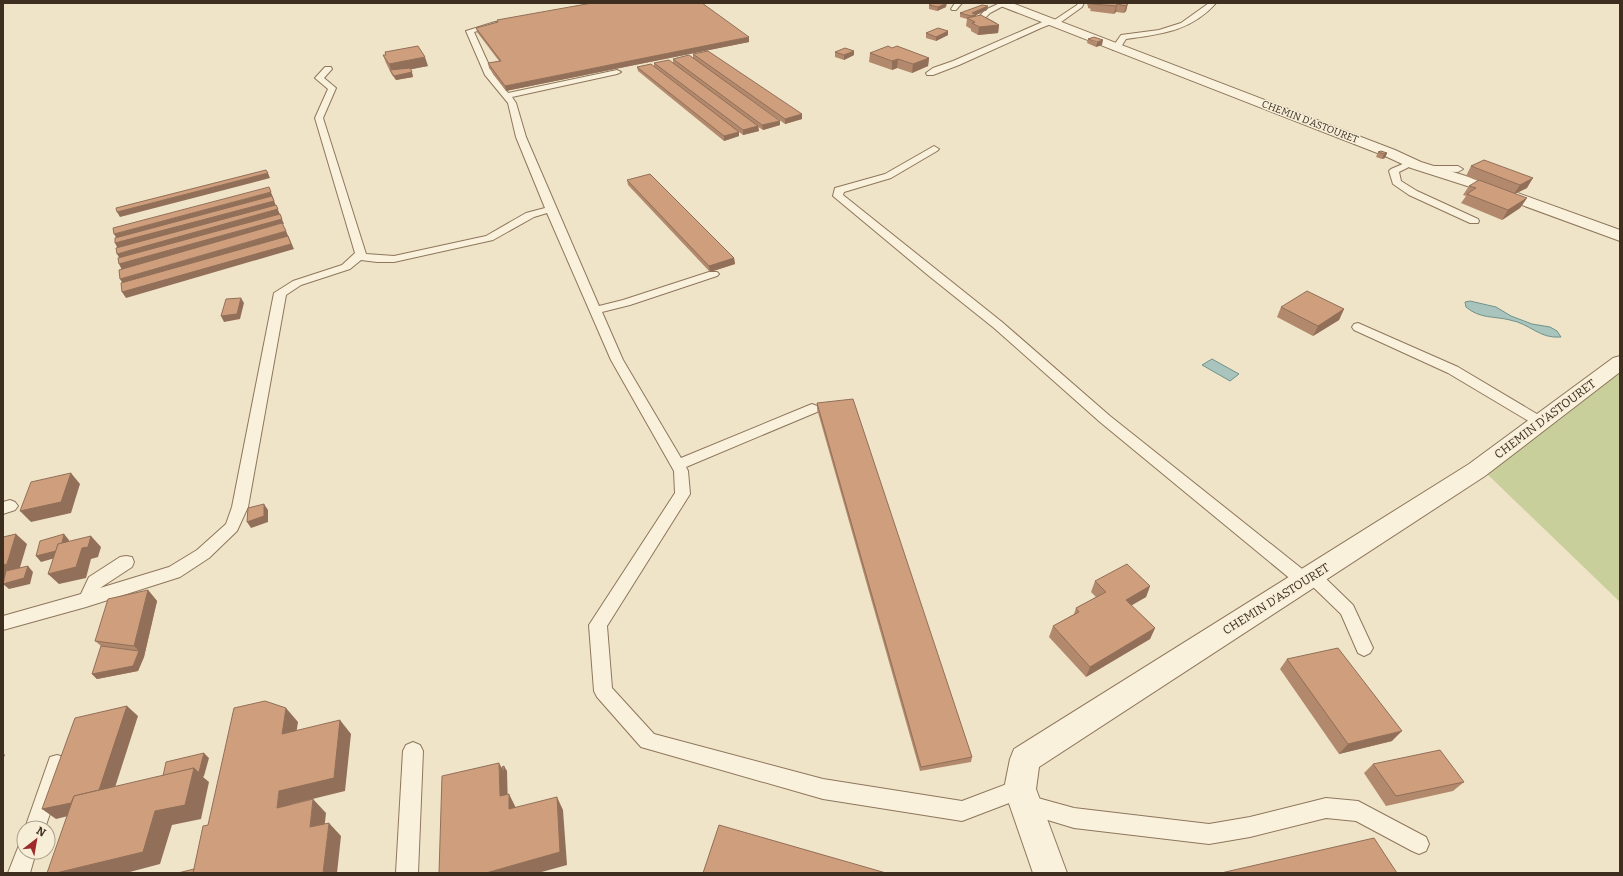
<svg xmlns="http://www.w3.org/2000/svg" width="1623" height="876" viewBox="0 0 1623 876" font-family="Bitter,serif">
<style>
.green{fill:#c9cf9b}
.water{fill:#a9c4bc;stroke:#6f938a}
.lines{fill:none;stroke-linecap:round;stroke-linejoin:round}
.service-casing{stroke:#8d765c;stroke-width:2}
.minor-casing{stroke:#8d765c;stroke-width:2}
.service{fill:#faf1dc;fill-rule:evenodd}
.minor{fill:#faf1dc;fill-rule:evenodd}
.wall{fill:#b2896c}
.shaded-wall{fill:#916f58}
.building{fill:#cf9f7d;stroke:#916f58}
.labels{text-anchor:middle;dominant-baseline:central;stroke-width:3;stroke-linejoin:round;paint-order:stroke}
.far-street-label{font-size:10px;fill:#3d2e20;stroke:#f7eed8}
.street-label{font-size:12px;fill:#3d2e20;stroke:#f7eed8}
</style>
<rect width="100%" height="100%" fill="#f0e4c8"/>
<path class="green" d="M1620,372V602L1486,473L1558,421Z"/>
<g class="water">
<path d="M1470,301L1496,307L1511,316L1532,324L1550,327L1557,331L1561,337C1539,339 1531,324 1510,320C1494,316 1480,319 1466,307L1465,302Z"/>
<path d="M1212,359L1239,374L1230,381L1202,365Z"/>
</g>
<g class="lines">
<defs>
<g id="service">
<path d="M955,3H962L956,10H952L951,9Z"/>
<path d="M1000,3L1007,4L990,13L985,18L996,24V28H990L978,21L977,19L985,10Z"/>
<path d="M1078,3H1084L1082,7L1057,25L1051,24L1041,28L959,65L933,75H927L926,73L933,68L953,61L1024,30L1047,20L1053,21L1077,5Z"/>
<path d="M1209,3H1216C1191,31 1162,34 1126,39L1119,50H1113L1112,48L1121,35L1159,30L1181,23Z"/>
<path d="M495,22H498V26L474,32L493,74L508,93L617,70L621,72L617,74L512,97L516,103L526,137L599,306L623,300L709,272H717L719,274L717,276L630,305L602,312L623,360L681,458L807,406L812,404L817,406L819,409L817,412L686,467L688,471L690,494L607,626L612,688L654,734L823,779L962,801L1020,779L1027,782L1030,789L1027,795L1074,808L1209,824L1250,817L1326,798L1358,801L1426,837L1429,844L1426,851L1419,854L1412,851L1356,821L1326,818L1250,837L1209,844L1074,828L1018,811L1015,804L1017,800L962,821L823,799L641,747L597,697L594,691L589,625L675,493L674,471L611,360L547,213L534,217L493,240L394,262H377L361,260L350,269L301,285L286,295L248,507L237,531L209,558L180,577L86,607L3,630V616L81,594L89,577L120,557L126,556L132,557L134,562L132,567L100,588L169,567L197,550L226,524L232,507L274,293L293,281L342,265L355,253L315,118L328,89L315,78L325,67H331L332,69L324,78L336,88L323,118L366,254L394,256L486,236L526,213L545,208L516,137L508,103L485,75L466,31Z"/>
<path d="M934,146L939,149L937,151L891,178L844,192L843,195L1002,322L1110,416L1306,572L1312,569L1318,571L1353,605L1373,648L1370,653L1364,656L1358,653L1341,614L1311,585L1305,588L1299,586L1100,422L994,328L929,276L833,196L835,188L885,174Z"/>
<path d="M1412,160L1417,163L1399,172L1401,181L1417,191L1478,219L1479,221L1478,223H1470L1409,195L1393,184L1389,171L1391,169Z"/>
<path d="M1429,166H1458L1463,169L1458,172L1426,171L1424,169L1426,167Z"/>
<path d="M1358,323L1458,367L1547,420L1549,423L1547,426L1542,428L1537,426L1448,373L1354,330L1352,327L1354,324Z"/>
<path d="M10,500L15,502L18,506L15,510L3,514V502Z"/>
<path d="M413,742L420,745L423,751L418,873H396L403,751L406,745Z"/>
<path d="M57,755L64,757L67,764L45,828H25L50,757Z"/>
<path d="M24,842V852H36L30,873H8L19,845Z"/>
</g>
<g id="minor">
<path d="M997,3H1012L1395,150L1421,162L1501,187L1620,230V241L1489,193L1411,168L1385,156L998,5Z"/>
<path d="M1620,356V372L1485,476L1039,767L1036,789L1067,873H1033L1004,789L1010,759L1014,749L1469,464L1613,358Z"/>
</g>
</defs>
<use href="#service" class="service-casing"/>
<use href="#minor" class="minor-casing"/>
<use href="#service" class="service"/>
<use href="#minor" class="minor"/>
</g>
<g class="wall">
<path d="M1088,3H1128L1126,11L1124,13L1116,12L1114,14L1090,11L1091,9L1088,8V6L1087,5Z"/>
<path d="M929,5L946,7L937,11L929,9Z"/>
<path d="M988,6L987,10L976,15V16L999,25L998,33L978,35L971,31V29L966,26L967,19L960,17V13Z"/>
<path d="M497,20L749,42L506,91L489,68L488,63L499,61L477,32L476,28L497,22Z"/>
<path d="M926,33L948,35L936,41L926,38Z"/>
<path d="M1088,39L1102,45L1096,47L1087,43Z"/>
<path d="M854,51V55L844,60L835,57V52Z"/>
<path d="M870,53L929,58L928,66L912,73L897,68L892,70L869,62Z"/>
<path d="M693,54L802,114V119L785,124L725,82L780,125L763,130L758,127L759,131L743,135L739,132V136L724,141L638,71L637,67H654V63H673V59L693,58Z"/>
<path d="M383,55L428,66L411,69L413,77L396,80L392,75L386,63Z"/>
<path d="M1378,152L1387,153L1385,158L1382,159L1376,157Z"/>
<path d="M1484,160L1527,188L1515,194L1527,198L1520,208L1502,220L1461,203L1466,196L1463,195L1469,186L1478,181L1466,176L1471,166Z"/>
<path d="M627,180L734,258L735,264L710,272L628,185Z"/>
<path d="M1281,307L1344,309L1339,320L1313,336L1277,317Z"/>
<path d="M817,403L972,757L971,762L920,771L817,409Z"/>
<path d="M1095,581L1150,586L1146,597L1131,605L1155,628L1150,639L1086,677L1049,637L1053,626L1074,614L1076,608L1096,597L1091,592Z"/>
<path d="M148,590L157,601L144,657L138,671L97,679L92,674L101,646L95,641Z"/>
<path d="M1287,659L1392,741L1339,754L1280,669Z"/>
<path d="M1373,764L1464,782L1453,791L1386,806L1364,773Z"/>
</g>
<g class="shaded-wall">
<path d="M947,3L946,7L937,11L938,7Z"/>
<path d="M1128,3L1126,11L1124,13L1126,6Z"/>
<path d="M1117,4L1116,12L1114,14L1116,6Z"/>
<path d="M988,6L987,10L976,15V18L970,20L971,16L972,13Z"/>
<path d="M999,25L998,33L978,35L979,27Z"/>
<path d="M948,31V35L936,41V37Z"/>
<path d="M749,37V42L506,91L505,86Z"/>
<path d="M1103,40L1102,45L1096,47L1097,42Z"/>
<path d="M854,51V55L844,60V55Z"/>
<path d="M425,57L428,66L392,73L389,64Z"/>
<path d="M929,58L928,66L912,73L913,64Z"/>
<path d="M898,59L897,68L892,70V61Z"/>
<path d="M412,72L413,77L396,80L394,76Z"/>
<path d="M802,114V119L785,124V119Z"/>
<path d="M780,121V125L763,130L762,125Z"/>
<path d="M758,126L759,131L743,135V130Z"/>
<path d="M739,132V136L724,141V136Z"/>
<path d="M1387,153L1385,158L1382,159L1384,154Z"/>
<path d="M268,173L270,178L120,217L117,212Z"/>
<path d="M1533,178L1527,188L1514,194L1520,185Z"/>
<path d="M271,192L276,206L118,249L115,243L117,239L114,234Z"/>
<path d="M1527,198L1520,208L1502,220L1508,210Z"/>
<path d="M276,205L284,224L122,270L119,264L120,259L117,254Z"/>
<path d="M286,231L294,249L126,298L122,292L123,284L120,279Z"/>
<path d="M734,258L735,264L710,272L709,266Z"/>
<path d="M241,298L244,303L240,319L224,322L221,316Z"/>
<path d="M1344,309L1339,320L1313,336L1318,326Z"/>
<path d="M71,473L80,484L71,513L31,522L20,511Z"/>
<path d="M264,504L268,510V522L251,528L247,522Z"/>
<path d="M16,534L27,544L18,574L3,578V565Z"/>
<path d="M64,534L69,540L66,555L41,562L36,556Z"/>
<path d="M91,536L101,547L98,557L91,559L86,578L59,584L48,574L82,548Z"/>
<path d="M28,566L33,572L30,584L9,589L3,584Z"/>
<path d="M1150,586L1146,597L1122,611L1126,600Z"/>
<path d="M148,590L157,601L144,657L138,671L97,679L92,674L139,651L134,646Z"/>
<path d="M1155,628L1150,639L1086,677L1090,667Z"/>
<path d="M127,706L138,716L109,806L56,819L42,809Z"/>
<path d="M286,708L298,722L294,748L282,734Z"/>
<path d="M340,720L351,734L345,791L292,804L290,822L277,808L279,791Z"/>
<path d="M1402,731L1392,741L1339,754L1348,744Z"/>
<path d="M3,753L5,755L3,759Z"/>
<path d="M204,753L209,758L204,776L203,777L209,782L201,819L172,825L160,864L126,873H56L155,811L194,768Z"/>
<path d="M499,763L504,772V766L507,771L508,810L500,796Z"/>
<path d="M509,794L516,808L509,809Z"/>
<path d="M557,797L563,810L567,865L538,873H486Z"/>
<path d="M313,799L326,813L323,840L310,827Z"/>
<path d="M329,823L341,836L337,873H323Z"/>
</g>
<g class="building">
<path d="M592,3H702L749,37L505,86L488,63L501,61L476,28L498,22L497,20Z"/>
<path d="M933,3H947L938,7L929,5Z"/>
<path d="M1092,3H1128L1126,6L1117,4L1116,6L1092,4Z"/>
<path d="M982,5L988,6L972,13L977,14L971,16L960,13Z"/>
<path d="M981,15L999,25L979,27L972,23L975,22L967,18Z"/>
<path d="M938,28L948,31L936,37L926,33Z"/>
<path d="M1094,37L1103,40L1097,42L1088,39Z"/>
<path d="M418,46L425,57L389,64L383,55H386L385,52Z"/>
<path d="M888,46L892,48L897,46L929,58L913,64L898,59L892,61L870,53Z"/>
<path d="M845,48L854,51L844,55L835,52Z"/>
<path d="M708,51L802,114L785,119L693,54Z"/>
<path d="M689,55L780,121L762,125L673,59Z"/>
<path d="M669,60L758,126L743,130L654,63Z"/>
<path d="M651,64L739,132L724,136L637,67Z"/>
<path d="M410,68L412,72L394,76L390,70Z"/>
<path d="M1381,151L1387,153L1384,154L1378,152Z"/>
<path d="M1484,160L1533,178L1520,185L1471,166Z"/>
<path d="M266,170L268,173L117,212L116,208Z"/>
<path d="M650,174L734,258L709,266L627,180Z"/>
<path d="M1479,180L1527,198L1508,210L1467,194L1476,188L1469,186Z"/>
<path d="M269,187L271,192L114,234L113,228Z"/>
<path d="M272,196L274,201L115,243V238Z"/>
<path d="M276,205L278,209L117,254L116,248Z"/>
<path d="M280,214L282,219L119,264L118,258Z"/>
<path d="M282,223L286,231L120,279L119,270Z"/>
<path d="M288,236L291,244L122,292L121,283Z"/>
<path d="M1307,291L1344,309L1318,326L1281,307Z"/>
<path d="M241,298L237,314L221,316L226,299Z"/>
<path d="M853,399L972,757L921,767L817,403Z"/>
<path d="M71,473L61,502L20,511L31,482Z"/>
<path d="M264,504V516L247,522L248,508Z"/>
<path d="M16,534L7,564L3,565V537Z"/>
<path d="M64,534L62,543L58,544L56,551L36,556L40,541Z"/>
<path d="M91,536L88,547L82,548L76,567L48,574L58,544Z"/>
<path d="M1127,564L1150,586L1126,600L1155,628L1090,667L1053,626L1079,612L1076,608L1106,592L1095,581Z"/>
<path d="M28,566L24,578L3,584L6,571Z"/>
<path d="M148,590L134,646L95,641L108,599Z"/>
<path d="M101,646L139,651L133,666L92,674Z"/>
<path d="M1338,648L1402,731L1348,744L1287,659Z"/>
<path d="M265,701L286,708L282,734L340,720L334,778L279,791L277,808L313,799L310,827L329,823L323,873H193L203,826L208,825L234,708Z"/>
<path d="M127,706L99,790L74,796L71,803L42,809L75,718Z"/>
<path d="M1440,750L1464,782L1396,796L1373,764Z"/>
<path d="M204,753L199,772H198L194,768L163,776L166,762Z"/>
<path d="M499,763L500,796L509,794V809L557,797L560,852L486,873H439L442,776Z"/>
<path d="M504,766V772L502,767Z"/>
<path d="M194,768L185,805L155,811L143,852L56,873H47L74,796Z"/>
<path d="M719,825L886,873H703Z"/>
<path d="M1374,838L1397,873H1221Z"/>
<path d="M194,869L193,873H178Z"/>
</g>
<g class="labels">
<g class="far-street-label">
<text transform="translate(1310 122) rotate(21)">CHEMIN D'ASTOURET</text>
</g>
<g class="street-label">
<text transform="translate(1545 419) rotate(-37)">CHEMIN D'ASTOURET</text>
<text transform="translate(1276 599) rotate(-32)">CHEMIN D'ASTOURET</text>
</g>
</g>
<rect width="1623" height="876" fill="none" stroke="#3d2e20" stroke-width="8"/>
<g transform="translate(36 840) rotate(31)"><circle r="19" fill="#f7eed8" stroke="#ada18e"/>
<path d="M0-3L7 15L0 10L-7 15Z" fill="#9e2a2b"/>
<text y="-6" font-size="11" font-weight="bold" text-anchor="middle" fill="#3d2e20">N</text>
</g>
</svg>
